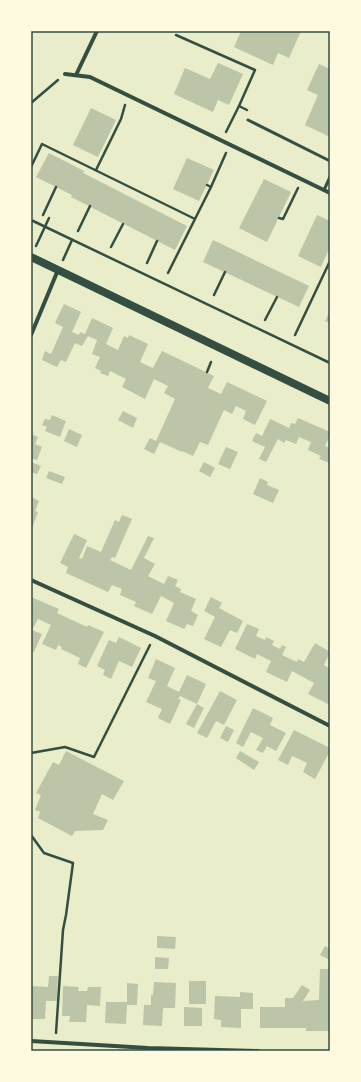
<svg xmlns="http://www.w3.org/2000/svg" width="361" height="1082" viewBox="0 0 361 1082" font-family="'Source Sans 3',sans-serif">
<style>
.building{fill:#bcc5a7}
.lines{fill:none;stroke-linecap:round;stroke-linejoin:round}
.path{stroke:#344e41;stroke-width:2.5}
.service{stroke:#344e41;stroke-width:3}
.minor{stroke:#344e41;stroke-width:4}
.secondary{stroke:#344e41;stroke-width:8}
.neatline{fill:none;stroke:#344e41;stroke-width:1.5}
</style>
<rect width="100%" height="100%" fill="#e9edc9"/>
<g class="building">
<path d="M241,31H268L270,32L271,31H301L289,58L278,53L273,65L234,47Z"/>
<path d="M218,63L243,74L229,105L218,100L213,112L174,94L185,68L210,79Z"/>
<path d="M319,64L330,69V137L305,125L318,95L307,90Z"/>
<path d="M91,108L116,120L98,157L73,145Z"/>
<path d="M49,153L84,171L83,173L187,226L175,250L71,197L72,195L36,177Z"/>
<path d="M187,158L214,170L199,201L173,189Z"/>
<path d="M264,179L291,192L267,242L239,228Z"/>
<path d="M317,215L330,221V247L321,267L298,256Z"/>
<path d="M213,240L309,286L299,307L203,262Z"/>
<path d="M64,304L81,312L72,332L79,335L80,332L85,334L92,318L113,328L106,344L118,350L124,336L128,338L129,335L148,344L140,362L146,365L153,368L162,351L214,376L208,388L221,394L227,382L267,401L255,425L243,419L246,411L236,406L232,414L224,410L208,445L200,442L193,456L182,451V452L160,442L154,454L144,449L150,438L156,441L175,399L164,393L168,386L154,379L145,399L122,387L126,379L110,371L108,376L100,373L101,371L95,368L100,357L92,354L97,340L88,336L82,346L75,343L66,362L61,360L57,367L42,360L45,351L51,354L63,327L55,323Z"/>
<path d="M330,311V323L325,321Z"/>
<path d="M123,411L137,418L133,428L118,420Z"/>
<path d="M52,415L66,421L60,437L45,431L47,427L42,425L45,419L50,420Z"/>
<path d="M298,418L330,432V435L325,446L330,448V463L319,459L321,456L308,450L311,442L299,437L296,444L286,440L284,443L278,439L266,462L259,459L265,447L252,441L256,433L262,436L270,419L289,428L291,423L295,424Z"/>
<path d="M69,429L82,435L77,447L64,441Z"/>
<path d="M31,434L38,437L35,444L42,447L37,460L31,458Z"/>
<path d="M226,447L238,452L230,469L218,464Z"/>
<path d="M31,462L41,466L37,474L31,472Z"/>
<path d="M204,462L215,468L210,477L199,471Z"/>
<path d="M49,471L65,477L62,484L46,478Z"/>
<path d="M260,478L268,482L267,485L279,490L273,503L253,494Z"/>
<path d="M31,497L39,501L35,511L38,512L32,528L31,527Z"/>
<path d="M122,515L132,519L115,558L112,557L110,560L131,570L148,536L154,538L144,558L155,564L148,576L164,584L168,576L178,580L175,586L181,589L180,592L196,599L191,611L198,615L193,626L187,624L184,629L166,621L174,603L161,596L152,614L134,606L136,602L120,595L122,589L112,585L108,592L66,573L68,567L60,563L74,534L87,540L79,558L82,559L87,546L101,552L115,520L119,522Z"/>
<path d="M31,597L59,609L57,613L87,627L88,625L104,632L86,668L78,664L80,658L61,649L62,647L58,645L56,650L42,644L51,625L38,619L32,630L42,634L34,652L31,651Z"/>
<path d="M211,597L222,603L219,608L243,621L237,633L230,630L221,647L204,639L215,617L204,611Z"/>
<path d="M247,624L259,629L256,636L265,640L266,637L274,641L272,645L280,649L282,645L286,647L282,655L297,662L298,659L304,662L315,643L330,652L324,665L330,669V705L308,694L314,683L292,671L287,682L266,672L271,661L257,654L255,659L235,649Z"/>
<path d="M119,637L141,648L132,667L119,661L111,679L103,675L105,670L97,666L109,640L116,643Z"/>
<path d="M156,659L175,668L167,686L179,692L187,675L206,684L197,704L180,696L178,699L181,700L170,724L158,718L162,709L146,702L156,681L148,678Z"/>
<path d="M220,691L237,700L224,725L216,721L207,738L197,733Z"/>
<path d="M197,704L204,708L194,728L186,724Z"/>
<path d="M253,708L273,718L270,725L286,733L276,751L267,746L263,753L256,750L263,738L251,732L243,747L236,743Z"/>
<path d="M226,726L234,730L228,742L220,738Z"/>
<path d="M294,730L330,748V751L315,779L303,772L307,763L301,760L292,756L288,765L278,760Z"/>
<path d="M66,751L124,781L113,800L102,794L93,814L108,820L103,830L75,831L72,836L38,818L40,812L35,810L41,795L36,793L53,762L59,765Z"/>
<path d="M240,751L259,762L254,770L236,758Z"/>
<path d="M157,936L176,937L175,949L157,948Z"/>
<path d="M325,946L330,949V960L320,955Z"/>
<path d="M155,957L169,958L168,969H155Z"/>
<path d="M320,969H330V1031H306V1028H260V1007H285V998H293L302,985L310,990L303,1001L319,1000Z"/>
<path d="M49,976H58L57,1001H46L45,1019H31V986L48,987Z"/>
<rect x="189" y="981" width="17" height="23"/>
<path d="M154,982L176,983L175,1008H163L162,1026L143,1025L144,1005H151V995H153Z"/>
<path d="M127,983L138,984L137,1005H127L126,1024L105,1023L106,1002H127Z"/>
<path d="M63,986L79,987L78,991H87L88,987H101L100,1006L87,1005L86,1022H69L70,1016H62Z"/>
<path d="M240,992L253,993V1009H241V1028L221,1027V1020L214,1019L215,996L240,997Z"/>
<path d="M184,1007L202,1008V1026H184Z"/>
</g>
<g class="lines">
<g class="path">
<path d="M176,35L255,70L239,106L247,110"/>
<path d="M31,103L58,80"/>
<path d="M226,132L239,106"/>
<path d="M31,167L42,144L195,219"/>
<path d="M96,170L121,119L125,105"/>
<path d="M211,187L226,153"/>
<path d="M43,215L56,187"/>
<path d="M279,218L283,219L298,188"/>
<path d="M31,220L330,363"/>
<path d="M78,231L90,206"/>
<path d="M36,246L49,218"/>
<path d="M111,247L123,224"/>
<path d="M63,260L72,240"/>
<path d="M147,263L157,241"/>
<path d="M168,273L211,187L207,185"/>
<path d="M214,295L225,272"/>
<path d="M265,320L277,297"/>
<path d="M295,335L330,261"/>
<path d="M207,372L211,362"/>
<path d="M31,753L65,747L94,757L150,645"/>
<path d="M31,835L44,853L73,863L66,915L63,930L56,1033"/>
</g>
<g class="service">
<path d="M248,120L330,161"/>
<path d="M324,190L330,177"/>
</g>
<g class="minor">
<path d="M65,74L90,77L330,193"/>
<path d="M76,75L97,31"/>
<path d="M31,335L58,270"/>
<path d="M31,580L155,636L330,726"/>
<path d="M31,1041L148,1048L258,1051"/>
</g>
<path class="secondary" d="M31,257L330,401"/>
</g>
<rect width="361" height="1082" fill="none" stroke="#fefae0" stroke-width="64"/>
<rect x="32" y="32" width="297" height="1018" class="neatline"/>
</svg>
